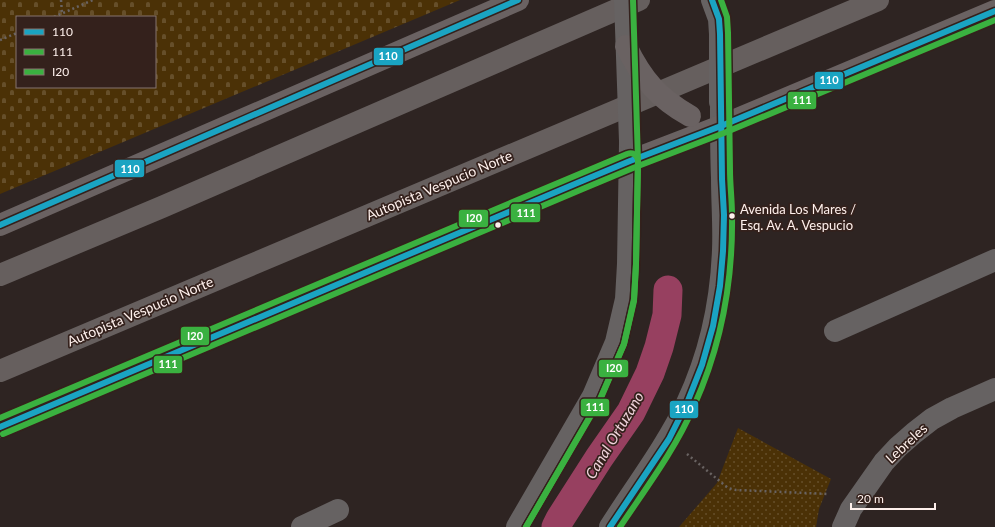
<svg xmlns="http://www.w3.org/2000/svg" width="995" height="527" viewBox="0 0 995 527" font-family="Lato,sans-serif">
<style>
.grass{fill:url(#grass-dots)}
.cemetery{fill:url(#cemetery-stones);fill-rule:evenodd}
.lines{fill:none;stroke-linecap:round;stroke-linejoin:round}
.canal{stroke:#974060;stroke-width:29}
.path{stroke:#696362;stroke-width:2.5;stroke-dasharray:2 3;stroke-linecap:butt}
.minor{stroke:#666262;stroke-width:22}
.major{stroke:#6a6262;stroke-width:22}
.highway{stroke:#665f5e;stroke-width:22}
.minor-bridge{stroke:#666262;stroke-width:22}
.major-bridge{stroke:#6a6262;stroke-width:22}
.bus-1-casing{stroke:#34211c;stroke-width:9}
.bus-2-casing{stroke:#34211c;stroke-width:9}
.bus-3-casing{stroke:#34211c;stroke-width:9}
.bus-1{stroke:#1aa4c2;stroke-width:6}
.bus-2{stroke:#3ab140;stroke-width:6}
.bus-3{stroke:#3ab140;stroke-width:6}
.bus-dot{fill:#fef0ec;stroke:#34211c;stroke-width:1.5}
.labels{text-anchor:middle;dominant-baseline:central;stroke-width:3.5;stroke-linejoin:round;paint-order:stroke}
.bus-label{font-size:13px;fill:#fef0ec;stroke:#34211c;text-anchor:start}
.street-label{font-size:14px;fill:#fef0ec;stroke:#34211c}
.water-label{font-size:15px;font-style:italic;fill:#efd3db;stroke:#34211c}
.line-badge{stroke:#34211c;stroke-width:1.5}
.badge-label{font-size:11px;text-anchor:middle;font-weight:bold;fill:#fff}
</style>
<defs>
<pattern id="grass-dots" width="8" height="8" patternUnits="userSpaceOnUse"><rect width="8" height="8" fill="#4b3106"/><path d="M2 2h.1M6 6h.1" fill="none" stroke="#664f2a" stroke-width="1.8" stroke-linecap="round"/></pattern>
<pattern id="cemetery-stones" width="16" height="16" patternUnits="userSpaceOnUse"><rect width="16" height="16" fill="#4b3106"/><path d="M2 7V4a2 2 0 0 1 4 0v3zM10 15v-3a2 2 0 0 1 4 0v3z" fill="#664f2a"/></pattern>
</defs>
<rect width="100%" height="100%" fill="#2e2422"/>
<path class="grass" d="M738,428L831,479L819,509L816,527H679L717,483Z"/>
<path class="cemetery" d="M0,0H460L0,194ZM17,17H155V87H17Z"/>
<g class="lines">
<path class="canal" d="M556,527L560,519L599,458L631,412L650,373L659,347L667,315L668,290"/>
<g class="path">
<path d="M61,0L62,13"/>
<path d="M54,17L93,0"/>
<path d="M0,40L17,33"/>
<path d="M687,454L728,488L736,490L829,494"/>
</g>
<g class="minor">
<path d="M835,331L995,260"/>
<path d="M302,527L338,510"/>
<path d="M517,527L593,396L616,342L626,299L628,264L630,144"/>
<path d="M610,527C636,486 666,447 687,403C709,356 721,303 723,250C724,226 722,202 722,178C721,154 721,131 721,108"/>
<path d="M843,527L851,509L884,462L898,447L914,433L932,419L952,408L995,389"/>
</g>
<g class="major">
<path d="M0,225L518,0"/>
<path d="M0,427L582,181L630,161L721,126L752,113L995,11"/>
</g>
<g class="highway">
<path d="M0,275L162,207L639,0"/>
<path d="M0,371L878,0"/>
</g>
<g class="minor-bridge">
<path d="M625,0L630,141"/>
<path d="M712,0L719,19L720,34V102"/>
</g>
<path class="major-bridge" d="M626,46C642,79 658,98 690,116"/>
<defs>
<g id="bus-1">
<path d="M0,225L518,0"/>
<path d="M0,427L582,181L630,161L721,126L995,11"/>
<path d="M610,527L669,439L687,403L702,365L713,326L720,286L723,251L724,215L722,179L720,34L719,19L712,0"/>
</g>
<g id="bus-2">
<path d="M3,434L585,188L633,168L724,133L995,20"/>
<path d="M526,527L600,399L624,344L634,301L636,264L638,161L633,0"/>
<path d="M620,527C646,488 675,450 694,406C721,346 733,280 732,215C732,200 730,185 730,170C729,124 729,79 728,33L727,17L721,0"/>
</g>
<path id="bus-3" d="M0,418L627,154C633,152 637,155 638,160L636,264L634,299L624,344L600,400L526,527"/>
</defs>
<use href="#bus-1" class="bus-1-casing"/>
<use href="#bus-2" class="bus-2-casing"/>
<use href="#bus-3" class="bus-3-casing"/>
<use href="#bus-1" class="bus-1"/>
<use href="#bus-2" class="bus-2"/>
<use href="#bus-3" class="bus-3"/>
</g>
<g class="bus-dot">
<circle cx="732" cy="216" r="3.5"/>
<circle cx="498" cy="225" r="3.5"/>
</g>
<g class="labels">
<g class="bus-label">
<text x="740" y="209">Avenida Los Mares /<tspan x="740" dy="16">Esq. Av. A. Vespucio</tspan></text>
</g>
<g class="street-label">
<text transform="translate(439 185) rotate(-23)">Autopista Vespucio Norte</text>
<text transform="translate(140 311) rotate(-23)">Autopista Vespucio Norte</text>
<text transform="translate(906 443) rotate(-43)">Lebreles</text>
</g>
<g class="water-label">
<text transform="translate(614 435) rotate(-59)">Canal Ortuzano</text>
</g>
</g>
<g class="line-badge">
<rect x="373" y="47" width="31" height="19" rx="4" fill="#1aa4c2"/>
<rect x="814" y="71" width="30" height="19" rx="4" fill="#1aa4c2"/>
<rect x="787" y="91" width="30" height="19" rx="4" fill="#3ab140"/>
<rect x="114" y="159" width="31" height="19" rx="4" fill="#1aa4c2"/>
<rect x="510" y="203" width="31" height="20" rx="4" fill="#3ab140"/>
<rect x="458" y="209" width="31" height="19" rx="4" fill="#3ab140"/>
<rect x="180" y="326" width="30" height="20" rx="4" fill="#3ab140"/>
<rect x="153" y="355" width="30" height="19" rx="4" fill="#3ab140"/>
<rect x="598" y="359" width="31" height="19" rx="4" fill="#3ab140"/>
<rect x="580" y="398" width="30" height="19" rx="4" fill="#3ab140"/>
<rect x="669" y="400" width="30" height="19" rx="4" fill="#1aa4c2"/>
</g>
<g class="badge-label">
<text x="388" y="60">110</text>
<text x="829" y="84">110</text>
<text x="802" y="104">111</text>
<text x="130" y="173">110</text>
<text x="526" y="217">111</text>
<text x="474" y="222">I20</text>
<text x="195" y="340">I20</text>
<text x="168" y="368">111</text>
<text x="614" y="372">I20</text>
<text x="595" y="411">111</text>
<text x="684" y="413">110</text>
</g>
<rect x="16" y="16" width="140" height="72" fill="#34211c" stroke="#85746f"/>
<rect x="24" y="29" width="20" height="6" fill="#1aa4c2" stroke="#85746f"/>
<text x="52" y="36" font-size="12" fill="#fef0ec">110</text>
<rect x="24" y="49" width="20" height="6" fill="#3ab140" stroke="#85746f"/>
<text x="52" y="56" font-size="12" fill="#fef0ec">111</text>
<rect x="24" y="69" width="20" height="6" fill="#3ab140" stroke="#85746f"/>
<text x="52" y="76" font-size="12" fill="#fef0ec">I20</text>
<path d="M851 503v6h84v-6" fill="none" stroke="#fef0ec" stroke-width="2"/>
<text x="857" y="503" font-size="12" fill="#fef0ec" stroke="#34211c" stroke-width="3" paint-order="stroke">20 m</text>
</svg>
